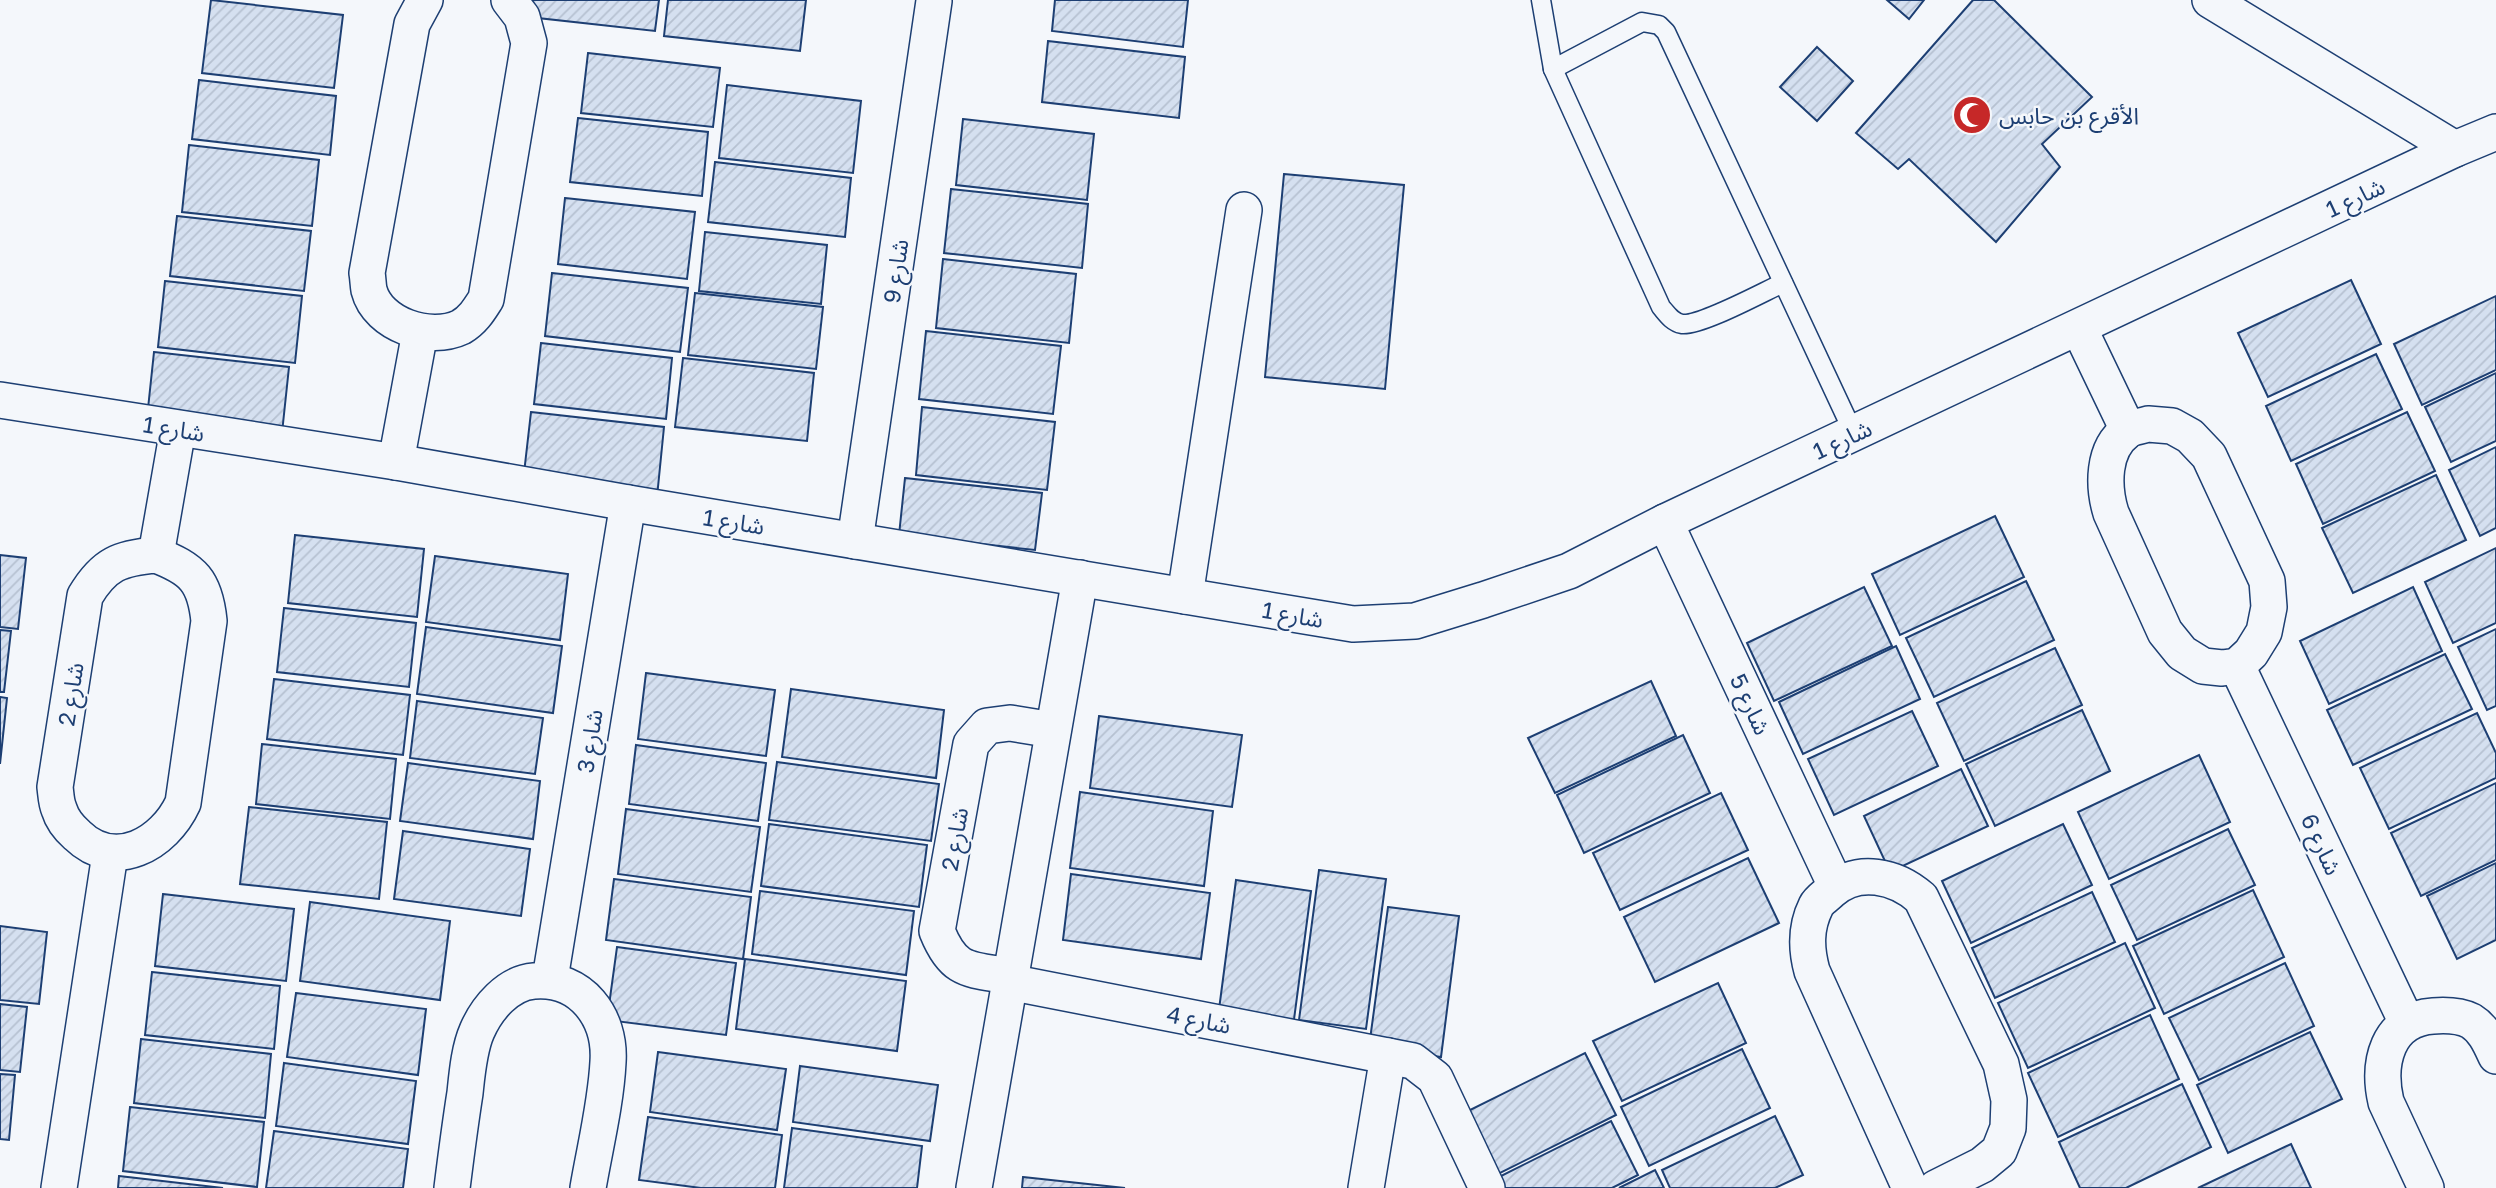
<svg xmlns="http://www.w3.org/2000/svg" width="2496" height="1188" viewBox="0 0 2496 1188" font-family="'Golos Text','Noto Sans Arabic',sans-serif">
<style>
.building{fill:url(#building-hatch);stroke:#1d3f73;stroke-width:2}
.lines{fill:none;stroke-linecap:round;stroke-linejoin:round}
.service-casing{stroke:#1d3f73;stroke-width:21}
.minor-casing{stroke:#1d3f73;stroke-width:38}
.service{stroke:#f4f7fb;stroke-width:18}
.minor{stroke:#f4f7fb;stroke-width:35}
.labels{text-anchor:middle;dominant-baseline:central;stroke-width:5;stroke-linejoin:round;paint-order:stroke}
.poi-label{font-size:23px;fill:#1d3f73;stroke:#f4f7fb;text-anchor:start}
.street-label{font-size:23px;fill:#1d3f73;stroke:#f4f7fb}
</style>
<defs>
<pattern id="building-hatch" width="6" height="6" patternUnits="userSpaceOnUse" patternTransform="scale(1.75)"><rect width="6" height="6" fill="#d5e0f0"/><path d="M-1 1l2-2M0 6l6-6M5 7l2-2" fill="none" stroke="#b6c1d1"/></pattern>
</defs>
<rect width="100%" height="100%" fill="#f4f7fb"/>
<g class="building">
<path d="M211,0L343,15L334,88L202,73Z"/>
<path d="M531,0H659L655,31L529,17Z"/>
<path d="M668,0H806L800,51L664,36Z"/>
<path d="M1055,0H1188L1183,47L1052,31Z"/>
<path d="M1887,0H1924L1909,19Z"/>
<path d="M1973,0H1994L2092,97L2042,144L2060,167L1996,242L1909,159L1898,169L1856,133Z"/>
<path d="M1048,41L1185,57L1179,118L1042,102Z"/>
<path d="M1817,47L1853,81L1817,121L1780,87Z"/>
<path d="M588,53L720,68L713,127L581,113Z"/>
<path d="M199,80L336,96L330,155L192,139Z"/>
<path d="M727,85L861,101L853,173L719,158Z"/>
<path d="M578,118L708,132L702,196L570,182Z"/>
<path d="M963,119L1094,134L1087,200L956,185Z"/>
<path d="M189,145L319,160L312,226L182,212Z"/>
<path d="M715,162L851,178L845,237L708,222Z"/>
<path d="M1284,174L1404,185L1385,389L1265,377Z"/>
<path d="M951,189L1088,204L1082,268L944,253Z"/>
<path d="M565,198L695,212L687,279L558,264Z"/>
<path d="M177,216L311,231L304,291L170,276Z"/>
<path d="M705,232L827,245L821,304L699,291Z"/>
<path d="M943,259L1076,274L1069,343L936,328Z"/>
<path d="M552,273L688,288L680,352L545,336Z"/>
<path d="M2351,280L2381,344L2268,397L2238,333Z"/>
<path d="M165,281L302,296L295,363L158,347Z"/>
<path d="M695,293L823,307L816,369L688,355Z"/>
<path d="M2496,296V370L2422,405L2394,344Z"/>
<path d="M926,331L1061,346L1053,414L919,399Z"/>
<path d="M541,343L672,358L666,419L534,404Z"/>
<path d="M154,352L289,367L282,433L147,418Z"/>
<path d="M2376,354L2402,409L2291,461L2266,406Z"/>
<path d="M683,358L814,373L807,441L675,427Z"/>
<path d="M2496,373V441L2451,462L2425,407Z"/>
<path d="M922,407L1055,422L1047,490L916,475Z"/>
<path d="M531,412L664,427L657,497L523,482Z"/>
<path d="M2407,412L2435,471L2323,524L2296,464Z"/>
<path d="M2496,447V528L2480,536L2449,470Z"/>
<path d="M2436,475L2466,540L2353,593L2322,528Z"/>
<path d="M905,478L1042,493L1035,550L899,535Z"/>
<path d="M1995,516L2024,577L1900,635L1872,574Z"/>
<path d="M295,535L424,549L417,617L288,603Z"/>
<path d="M2496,548V623L2453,643L2425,582Z"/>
<path d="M0,555L26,558L18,629L0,627Z"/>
<path d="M435,556L568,574L560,640L426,622Z"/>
<path d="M2026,581L2054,640L1934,697L1906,638Z"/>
<path d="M1864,587L1892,646L1774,701L1747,643Z"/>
<path d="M2413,587L2442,651L2329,704L2300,641Z"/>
<path d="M284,608L416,623L409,687L277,672Z"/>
<path d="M426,627L562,646L553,713L417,694Z"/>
<path d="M2496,629V706L2487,710L2458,647Z"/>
<path d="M0,630L11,631L4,692H0Z"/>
<path d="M1896,646L1920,699L1803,754L1779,702Z"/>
<path d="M2055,648L2082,705L1964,761L1937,703Z"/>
<path d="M2445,654L2472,709L2353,765L2327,710Z"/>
<path d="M646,673L775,690L766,756L638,739Z"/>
<path d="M274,679L410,695L403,755L267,739Z"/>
<path d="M1651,681L1676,736L1555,793L1528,738Z"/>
<path d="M791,689L944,710L936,778L782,757Z"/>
<path d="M0,697L7,698L0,764Z"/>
<path d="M417,701L543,718L535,774L410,758Z"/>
<path d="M2082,710L2110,771L1995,826L1966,764Z"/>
<path d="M1912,711L1938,766L1834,815L1808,759Z"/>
<path d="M2477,713L2496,753V778L2389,829L2360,768Z"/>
<path d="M1099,716L1242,735L1232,807L1090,788Z"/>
<path d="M1683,735L1710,793L1584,853L1557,795Z"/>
<path d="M262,744L396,759L390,819L256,804Z"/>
<path d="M636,745L766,763L758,821L629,804Z"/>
<path d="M2199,755L2230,822L2109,879L2078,812Z"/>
<path d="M777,762L939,784L931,841L769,820Z"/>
<path d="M408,763L540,781L533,839L400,821Z"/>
<path d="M1961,769L1988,826L1890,872L1864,816Z"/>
<path d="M2496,783V860L2421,896L2391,833Z"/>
<path d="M1080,792L1213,811L1204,886L1070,868Z"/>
<path d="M1721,793L1748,850L1620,910L1593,853Z"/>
<path d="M249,807L387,822L379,899L240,884Z"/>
<path d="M626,809L760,827L751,892L618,874Z"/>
<path d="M769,824L927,845L919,907L761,886Z"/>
<path d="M2063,824L2092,885L1971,943L1942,881Z"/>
<path d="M2228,829L2255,885L2137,940L2111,885Z"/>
<path d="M403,831L530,849L521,916L394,899Z"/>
<path d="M1748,858L1779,923L1655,982L1624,917Z"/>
<path d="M2496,863V940L2457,959L2427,896Z"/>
<path d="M1319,870L1386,879L1366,1029L1299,1020Z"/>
<path d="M1071,874L1210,893L1201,959L1063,940Z"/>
<path d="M614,879L751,897L743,959L606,940Z"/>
<path d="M1236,880L1311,891L1293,1027L1218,1017Z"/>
<path d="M2253,890L2284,957L2164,1014L2133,946Z"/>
<path d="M760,891L914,911L906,975L752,954Z"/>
<path d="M2092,892L2115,942L1995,998L1972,948Z"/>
<path d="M163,894L294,909L286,981L155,966Z"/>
<path d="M310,902L450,921L440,1000L300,981Z"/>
<path d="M1388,907L1459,916L1441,1057L1369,1047Z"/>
<path d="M0,926L47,932L39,1004L0,1000Z"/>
<path d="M2125,943L2155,1008L2028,1068L1998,1003Z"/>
<path d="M617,947L736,963L726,1035L607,1020Z"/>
<path d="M745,959L906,981L897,1051L736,1029Z"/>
<path d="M2285,963L2314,1026L2199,1080L2169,1018Z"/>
<path d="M152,972L280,986L274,1049L145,1035Z"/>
<path d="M1718,983L1746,1043L1622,1101L1593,1041Z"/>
<path d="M296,993L426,1009L418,1075L287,1057Z"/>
<path d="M0,1004L27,1007L20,1072L0,1070Z"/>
<path d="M2150,1015L2179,1079L2058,1137L2028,1073Z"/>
<path d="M2310,1032L2342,1099L2228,1153L2197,1085Z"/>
<path d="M141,1039L271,1054L265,1118L134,1103Z"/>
<path d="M1742,1049L1770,1108L1649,1166L1621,1107Z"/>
<path d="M658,1052L786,1069L777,1130L650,1112Z"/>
<path d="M1585,1053L1616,1115L1494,1176L1464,1113Z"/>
<path d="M284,1063L416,1081L408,1144L276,1126Z"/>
<path d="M800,1066L938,1085L930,1141L793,1122Z"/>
<path d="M0,1074L15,1075L9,1140L0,1139Z"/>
<path d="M2182,1084L2211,1147L2126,1188H2080L2059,1142Z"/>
<path d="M130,1107L264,1122L257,1187L123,1171Z"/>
<path d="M1775,1116L1803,1175L1775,1188H1670L1662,1170Z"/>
<path d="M648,1117L782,1135L775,1188H701L639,1180Z"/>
<path d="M1611,1121L1638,1175L1612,1188H1500L1495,1179Z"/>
<path d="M792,1128L922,1146L917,1188H784Z"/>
<path d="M274,1131L408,1149L403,1188H266Z"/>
<path d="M2291,1144L2311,1188H2198Z"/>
<path d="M1655,1170L1664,1188H1619Z"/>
<path d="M119,1176L223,1188H118Z"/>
<path d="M1023,1177L1125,1188H1022Z"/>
</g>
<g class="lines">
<defs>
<g id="service">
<path d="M1541,0L1553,69L1661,307C1667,314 1672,322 1682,324C1701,326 1763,292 1783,283"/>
<path d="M1553,69L1642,22L1659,25L1666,32L1854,434"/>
</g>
<g id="minor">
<path d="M425,0L412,24L367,273C368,278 368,285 369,290C378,325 430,342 461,327C473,320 479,310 486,299L529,43L522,17L509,0"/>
<path d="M2210,0L2455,149"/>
<path d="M2079,328L2128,430"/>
<path d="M0,400L396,462L628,503L1353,624L1415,621L1483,600L1569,571L1665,522L2455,149L2496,132"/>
<path d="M2148,424L2172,426L2190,436L2209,456L2267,581L2269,607L2264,632L2251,653L2237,666L2222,668L2203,666L2182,653L2165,632L2111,513C2103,487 2102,449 2127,431C2132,427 2142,426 2148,424Z"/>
<path d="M396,462L420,332"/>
<path d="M1665,522L1836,886"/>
<path d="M855,541L934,1"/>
<path d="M156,555C193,569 205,581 209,621L183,803C164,844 115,872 77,835C69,828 62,819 59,809C56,802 56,794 55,787L85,596C104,564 120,558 156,555Z"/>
<path d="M156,555L178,429"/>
<path d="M1185,596L1244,210"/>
<path d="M2237,666L2407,1023"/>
<path d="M1010,976C969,969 954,973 937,931L971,744L987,726L1010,723L1053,730"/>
<path d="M550,979L628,503"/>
<path d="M1009,982L1413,1061L1435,1078L1487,1188"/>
<path d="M59,1188L110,854"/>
<path d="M452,1188C456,1156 460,1125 465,1093C467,1074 469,1049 477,1031C487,1008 508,983 534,981C581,977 611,1017 608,1062C606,1103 595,1147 588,1188"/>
<path d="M974,1188L1080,578"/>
<path d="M1366,1188L1388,1056"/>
<path d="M1910,1188L1812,971C1806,949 1805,928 1816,906C1819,900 1826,896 1831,891C1858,867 1896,876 1921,898L2001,1064L2009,1100L2008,1128L1999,1151L1982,1165L1936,1188"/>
<path d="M2426,1188L2386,1102C2377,1063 2387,1019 2433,1016C2446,1015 2459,1015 2471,1021C2484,1029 2490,1043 2496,1056"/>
</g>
</defs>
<use href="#service" class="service-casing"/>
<use href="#minor" class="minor-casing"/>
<use href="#service" class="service"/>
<use href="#minor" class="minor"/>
</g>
<defs>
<symbol id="mosque-disc" viewBox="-11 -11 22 22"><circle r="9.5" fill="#c62828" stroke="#f4f7fb"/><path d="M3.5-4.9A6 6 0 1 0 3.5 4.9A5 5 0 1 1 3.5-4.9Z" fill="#fff"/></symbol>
</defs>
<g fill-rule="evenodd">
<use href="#mosque-disc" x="1950" y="93" width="44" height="44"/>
</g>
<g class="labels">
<g class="poi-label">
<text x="1999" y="115">الأقرع بن حابس</text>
</g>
<g class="street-label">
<text transform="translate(2355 197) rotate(-25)">شارع 1</text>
<text transform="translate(895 271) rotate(-82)">شارع 9</text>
<text transform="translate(174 428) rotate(9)">شارع 1</text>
<text transform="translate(1842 439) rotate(-25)">شارع 1</text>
<text transform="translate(734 521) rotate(9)">شارع 1</text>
<text transform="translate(1293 614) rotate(10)">شارع 1</text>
<text transform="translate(70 694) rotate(-81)">شارع 2</text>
<text transform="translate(1751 704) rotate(65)">شارع 5</text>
<text transform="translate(589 741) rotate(-81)">شارع 3</text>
<text transform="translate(954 839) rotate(-80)">شارع 2</text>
<text transform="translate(2322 844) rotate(65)">شارع 6</text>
<text transform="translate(1199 1019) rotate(11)">شارع 4</text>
</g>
</g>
</svg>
